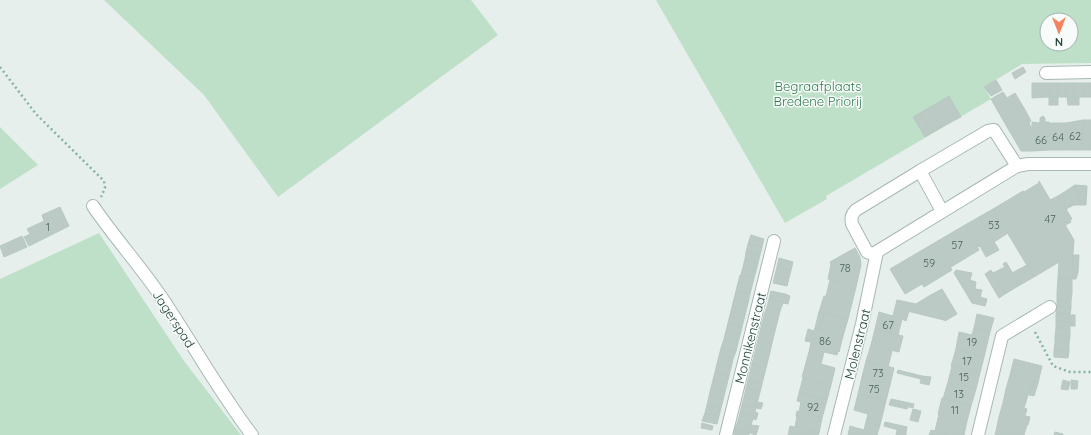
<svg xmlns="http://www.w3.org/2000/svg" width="1091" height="435" viewBox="0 0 1091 435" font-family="Quicksand,sans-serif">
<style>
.green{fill:#bfe0c8;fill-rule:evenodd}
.building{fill:#bbcac4;stroke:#b8c9c2}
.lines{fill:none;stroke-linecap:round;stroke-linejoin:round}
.minor-casing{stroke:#a8b8b2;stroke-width:14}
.path{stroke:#86b3a5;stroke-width:2.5;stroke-dasharray:2 3;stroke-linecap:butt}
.minor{stroke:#fff;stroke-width:12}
.labels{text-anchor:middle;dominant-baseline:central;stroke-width:3;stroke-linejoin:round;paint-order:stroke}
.number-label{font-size:11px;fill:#4a645c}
.park-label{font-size:13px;fill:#2d7a4b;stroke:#f7fbf9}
.street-label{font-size:13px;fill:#24423a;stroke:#f7fbf9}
</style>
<rect width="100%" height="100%" fill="#e6efeb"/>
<g class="green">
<path d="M104,0H471L498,35L278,197L204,95Z"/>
<path d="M656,0H1091V63L1022,64L984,87L991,99L826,196L827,199L785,223ZM1047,20H1071V44H1047Z"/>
<path d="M0,127L38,165L0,189Z"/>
<path d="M99,233L184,361L241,435H0V279Z"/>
</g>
<g class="building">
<path d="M1023,67L1026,72L1015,79L1012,73Z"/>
<path d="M996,80L1002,90L991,96L984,87Z"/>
<path d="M1032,83H1049V97L1032,98Z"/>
<path d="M1049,83H1057L1058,97H1049Z"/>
<path d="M1057,83H1066V97H1058Z"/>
<rect x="1066" y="83" width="8" height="14"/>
<rect x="1074" y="83" width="9" height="14"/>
<rect x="1083" y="83" width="8" height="14"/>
<path d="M1003,92L1007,98L1015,93L1024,108L1003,120L991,99Z"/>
<path d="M949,96L961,117L949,123L948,121L930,132L920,113Z"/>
<rect x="1049" y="97" width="9" height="8"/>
<path d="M1067,97H1079V105H1068Z"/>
<path d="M1024,108L1031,121L1029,123L1032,129V151H1021L1003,120Z"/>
<path d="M920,113L930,132L948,121L949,123L925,137L913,117Z"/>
<path d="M1043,116L1045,118V122H1049V150L1032,151V122L1040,123V118Z"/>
<path d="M1083,120V150H1067L1066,123Z"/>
<rect x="1083" y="120" width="8" height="30"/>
<path d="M1049,123H1066L1067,150H1049Z"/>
<path d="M1039,181L1074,240L1073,254L1059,262L1023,191L1024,192L1039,183Z"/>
<path d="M1075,185L1081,205H1074L1066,191Z"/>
<path d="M1075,185L1087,186L1086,205H1081Z"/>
<path d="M1023,191L1059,262L1034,277L993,209Z"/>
<path d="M1066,191L1074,205L1066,209L1058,196Z"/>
<path d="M1058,196L1066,209L1059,213L1050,200Z"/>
<path d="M60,207L69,226L29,246L24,237L30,234L27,229L44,221L42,215Z"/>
<path d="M993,209L1008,233L994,242L979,217Z"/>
<path d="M1066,209L1072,219L1070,220L1071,222L1066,225L1059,213Z"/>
<path d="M979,217L999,250L986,257L980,246L978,247L965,225Z"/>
<path d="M965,225L979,250L951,267L936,242Z"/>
<path d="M751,235L764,239L762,247L748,244Z"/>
<path d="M22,236L27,247L4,257L0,246Z"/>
<path d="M936,242L952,270L924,287L907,259Z"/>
<path d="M748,244L762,247L760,255L746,252Z"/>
<path d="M855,248L860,257L861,265L856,287L828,279L831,264L830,262Z"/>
<path d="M746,252L760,255L758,263L745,259Z"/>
<path d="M1072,254H1073L1072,279L1058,278L1059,262Z"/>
<path d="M1073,255H1079L1078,272H1072Z"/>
<path d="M779,258L793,262L791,270L777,267Z"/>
<path d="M745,259L758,263L756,271L743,267Z"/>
<path d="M907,259L922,284L905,294L890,269Z"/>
<path d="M1006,262L1020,285L1005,294L993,273L1005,267L1003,264Z"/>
<path d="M1027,265L1034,277L1020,285L1012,273Z"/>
<path d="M743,267L756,271L754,278L741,275Z"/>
<path d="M777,267L791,270L787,286L773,283Z"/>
<path d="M956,270L972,273L970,280L976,282L975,289L982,290L980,297L987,299L985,306L972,303L954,273Z"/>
<path d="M991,270L1005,294L999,298L985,274Z"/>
<path d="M1072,272H1078L1076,279H1072Z"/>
<path d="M740,275L754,278L752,286L738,283Z"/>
<path d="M1058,278L1072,279V293H1057Z"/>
<path d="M830,280L856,287L852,303L826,296Z"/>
<path d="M738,283L752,286L750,294L736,291Z"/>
<path d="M942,289L957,314L945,321L929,296Z"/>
<path d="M736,291L750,294L748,303L734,299Z"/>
<path d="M771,291L785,294L783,303L769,299Z"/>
<path d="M1057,293H1072L1071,301L1057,300Z"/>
<path d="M785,294L790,296L788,304L783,303Z"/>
<path d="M824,296L852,303L848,319L819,312Z"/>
<path d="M929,296L944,320L895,308L897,300L916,304Z"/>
<path d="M734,299L748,303L746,311L732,307Z"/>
<path d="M769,299L783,303L780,311L767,307Z"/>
<path d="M1057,300L1071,301V308L1057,307Z"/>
<path d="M732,307L746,311L744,319L730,315Z"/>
<path d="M767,307L780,311L778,319L764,315Z"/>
<path d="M1057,307L1071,308L1070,315L1056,314Z"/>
<path d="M895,308L909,311L906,321L902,319L898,335L875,329L879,312L893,316Z"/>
<path d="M819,312L824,313L820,329L815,328Z"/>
<path d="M824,313L848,319L843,336L820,329Z"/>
<path d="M977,314L994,318L990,332L974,328Z"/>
<path d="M1056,314L1070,315V322L1056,321Z"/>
<path d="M730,315L744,319L742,327L728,323Z"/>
<path d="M764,315L778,319L772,343L758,340Z"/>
<rect x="1070" y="315" width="5" height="11"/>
<path d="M1056,321L1070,322V329L1056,328Z"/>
<path d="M728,323L742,327L740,335L726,331Z"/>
<path d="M815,328L843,336L839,352L838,351L837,355L824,352L823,356L809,352L811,342L805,341L808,329L814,331Z"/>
<path d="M974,328L990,332L984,357L956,349L959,332L972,335Z"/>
<path d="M1056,328L1070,329V336H1055Z"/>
<path d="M875,329L903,336L899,352L871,345Z"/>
<path d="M726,331L740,335L738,343L724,339Z"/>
<path d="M1055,336H1070L1069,343H1055Z"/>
<path d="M724,339L738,343L736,351L721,348Z"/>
<path d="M758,340L772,343L770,352L756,348Z"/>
<path d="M1055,343H1069V351L1054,350Z"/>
<path d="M871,345L892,351L888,367L866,361Z"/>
<path d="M721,348L736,351L733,359L719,356Z"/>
<path d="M756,348L770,352L768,360L754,356Z"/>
<path d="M956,349L984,357L980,373L951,366Z"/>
<path d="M1054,350L1069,351L1068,358L1054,357Z"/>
<path d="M809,352L823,356L821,364L835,368L831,385L802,377Z"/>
<path d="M719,356L733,359L731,368L717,364Z"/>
<path d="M754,356L768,360L766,368L752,364Z"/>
<path d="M1014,359L1042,366L1038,383L1010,375Z"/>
<path d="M866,361L894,368L890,385L862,377Z"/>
<path d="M717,364L731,368L729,376L715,372Z"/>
<path d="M752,364L766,368L764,376L750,372Z"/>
<path d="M952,366L980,373L976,389L948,382Z"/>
<path d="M898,370L922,376L921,379L897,373Z"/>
<path d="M715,372L729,376L727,384L713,380Z"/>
<path d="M750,372L764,376L762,384L748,380Z"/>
<path d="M1010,375L1034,381L1030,395L1006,389Z"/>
<path d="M922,376L931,377L929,385L920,383Z"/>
<path d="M862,377L890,385L886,401L858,394Z"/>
<path d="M803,378L831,385L827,400L799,393Z"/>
<path d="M713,380L727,384L725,392L711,388Z"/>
<path d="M748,380L762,384L760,392L746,388Z"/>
<path d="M1063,380L1070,382L1068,390L1061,389Z"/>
<path d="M1071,380L1078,381L1077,389H1071Z"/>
<path d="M1034,381L1038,383L1034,396L1030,395Z"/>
<path d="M948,382L976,389L971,406L943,399Z"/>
<path d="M711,388L725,392L723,400L709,396Z"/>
<path d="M746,388L760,392L758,400L744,397Z"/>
<path d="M1006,389L1028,395L1024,408L1003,403Z"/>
<path d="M799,393L827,400L822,418L799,412L801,402L797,401Z"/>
<path d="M858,394L886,401L880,425L866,422L868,414L854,410Z"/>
<path d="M709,396L723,400L721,408L707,405Z"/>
<path d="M744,397L758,400L756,408L742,405Z"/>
<path d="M942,398L971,406L967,421L938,414Z"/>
<path d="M891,399L914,404L913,408L890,402Z"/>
<path d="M757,402L763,403L761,409L756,408Z"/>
<path d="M890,402L908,407L907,409L889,405Z"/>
<path d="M1003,403L1027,409L1025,416L1030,417L1028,425L999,417Z"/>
<path d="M707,405L721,408L719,416L705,413Z"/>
<path d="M742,405L756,408L755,412L758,413L757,417L740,413Z"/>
<path d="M913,409L921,411L918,422L910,420Z"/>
<path d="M797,411L822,418L819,433L795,427L797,417L796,416Z"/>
<path d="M705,413L719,416L717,424L702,421Z"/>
<path d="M740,413L757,417L756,420L753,419L751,425L738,421Z"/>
<path d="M939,414L967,421L964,435H951L935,431Z"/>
<path d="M999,417L1027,425L1024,435H1010L996,431Z"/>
<path d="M738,421L751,425L749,433L735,429Z"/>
<path d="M866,422L880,425L877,435H848L850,426L864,430Z"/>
<path d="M885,422L907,427L906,432L884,426Z"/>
<path d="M702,423L713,426L712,430L701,428Z"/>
<path d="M751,425L759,426L756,435L749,433Z"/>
<path d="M790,426L819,433L818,435H788Z"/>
<path d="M735,429L749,433V435H734Z"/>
<path d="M897,430L906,432V435H896Z"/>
<path d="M931,430L935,431L949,435H929Z"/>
<path d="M996,431L1010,435H995Z"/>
<path d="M1055,432L1063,434V435H1054Z"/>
</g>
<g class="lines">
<defs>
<g id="minor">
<path d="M1046,73L1091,72"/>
<path d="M920,171L988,131L994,130L1017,166"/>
<path d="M93,206C116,240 144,270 166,304C195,348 220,393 252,435"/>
<path d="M942,211L920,171L856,210C851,215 851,218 852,224L867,252L873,254L1017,166L1028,164H1091"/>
<path d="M726,435L774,241"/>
<path d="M834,435L862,324L877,252"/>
<path d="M978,435L1002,336L1050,307"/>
</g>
</defs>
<use href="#minor" class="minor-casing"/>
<g class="path">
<path d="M0,67L36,114L104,181L105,188L101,197"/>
<path d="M1035,332L1053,366L1070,372H1091"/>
</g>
<use href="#minor" class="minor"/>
</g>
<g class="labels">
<g class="number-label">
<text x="1075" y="136">62</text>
<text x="1058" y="137">64</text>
<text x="1041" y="140">66</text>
<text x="1050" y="219">47</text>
<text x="994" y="225">53</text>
<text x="48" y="227">1</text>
<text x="957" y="245">57</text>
<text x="929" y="263">59</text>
<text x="845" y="268">78</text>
<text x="888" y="325">67</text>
<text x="825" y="341">86</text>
<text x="972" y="342">19</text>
<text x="967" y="361">17</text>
<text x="878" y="373">73</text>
<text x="964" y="377">15</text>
<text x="874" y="389">75</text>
<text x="959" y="394">13</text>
<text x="813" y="407">92</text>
<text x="955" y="410">11</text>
</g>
<g class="park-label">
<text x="818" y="86">Begraafplaats<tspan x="818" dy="15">Bredene Priorij</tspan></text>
</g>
<g class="street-label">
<text transform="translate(174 319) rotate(57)">Jagerspad</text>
<text transform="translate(750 338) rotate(-76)">Monnikenstraat</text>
<text transform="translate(857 344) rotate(-76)">Molenstraat</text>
</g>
</g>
<g transform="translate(1059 32) rotate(180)"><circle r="19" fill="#f7fbf9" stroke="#a3b1ad"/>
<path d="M0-3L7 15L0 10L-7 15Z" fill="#f4845f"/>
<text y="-6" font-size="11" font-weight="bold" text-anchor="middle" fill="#24423a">N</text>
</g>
</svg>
